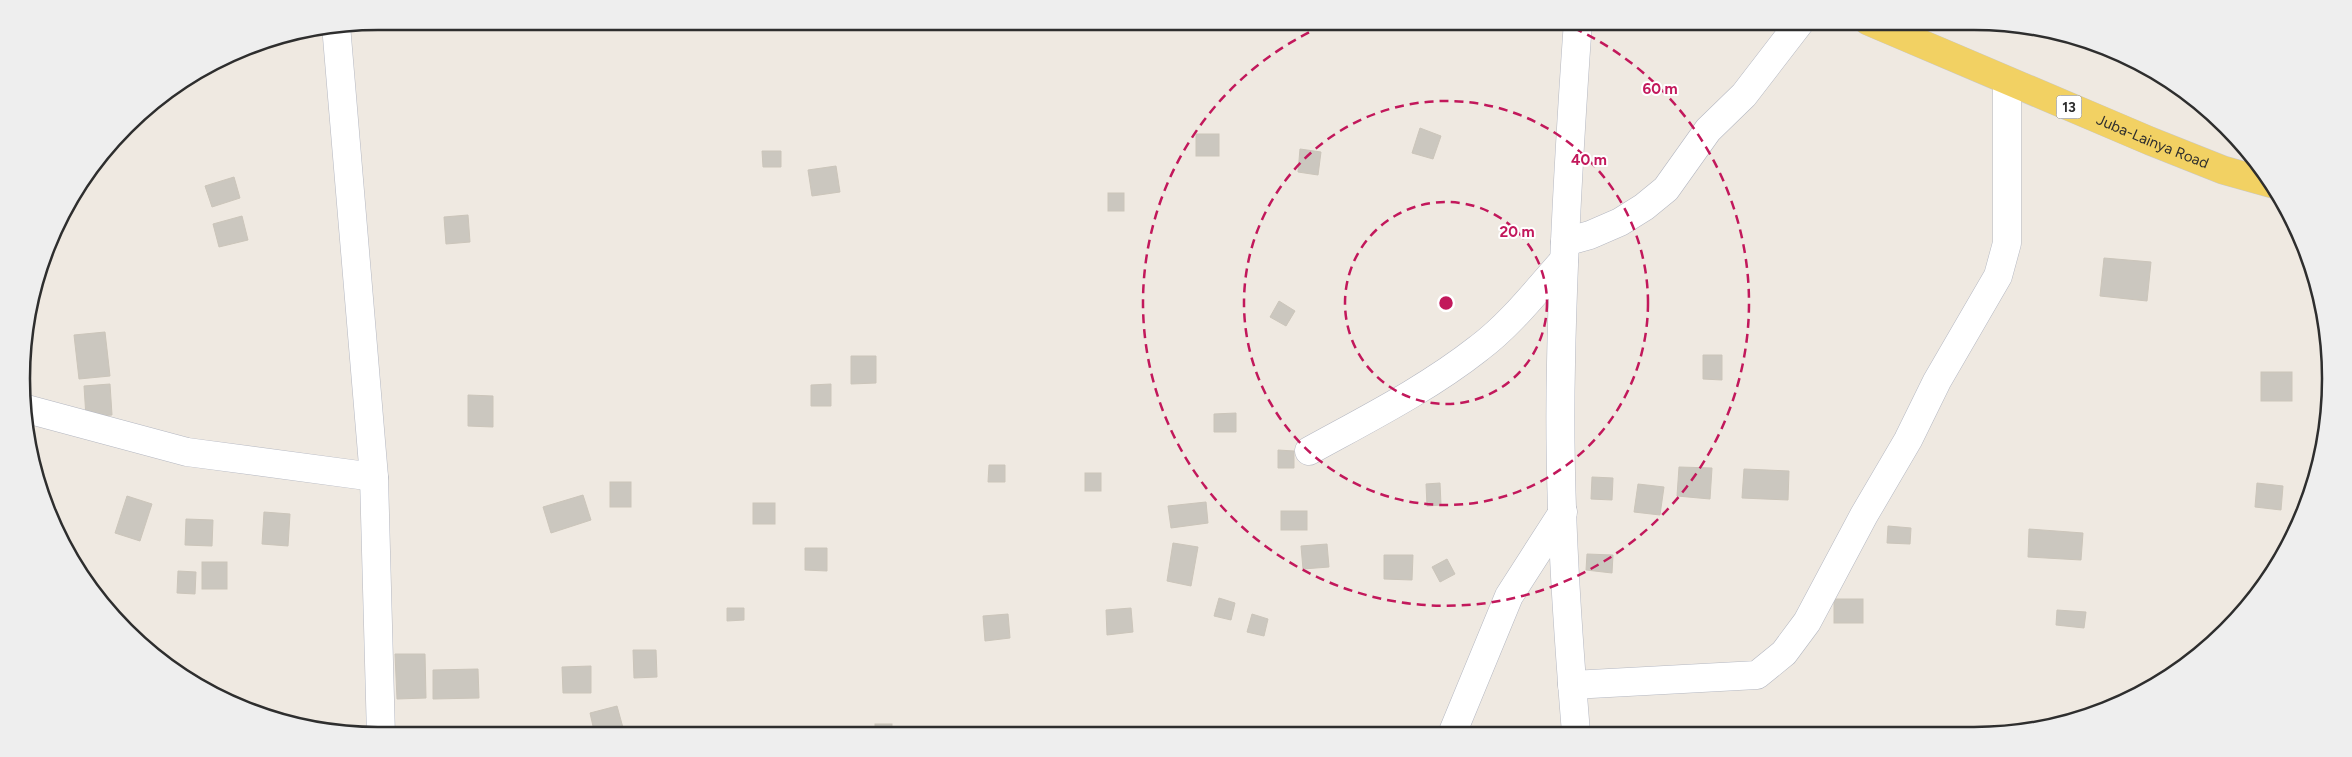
<svg xmlns="http://www.w3.org/2000/svg" width="2352" height="757" viewBox="0 0 2352 757" font-family="Figtree,sans-serif">
<style>
.building{fill:#cbc7bf;stroke:#cbc5ba}
.lines{fill:none;stroke-linecap:round;stroke-linejoin:round}
.minor-casing{stroke:#b4b7c1;stroke-width:29}
.major-casing{stroke:#c9c9c9;stroke-width:29}
.minor{stroke:#fff;stroke-width:28}
.major{stroke:#f2d163;stroke-width:28}
.ring{fill:none;stroke:#c2185b;stroke-width:2.5;stroke-dasharray:9 6}
.labels{text-anchor:middle;dominant-baseline:central;stroke-width:4;stroke-linejoin:round;paint-order:stroke}
.shield{fill:#fff;stroke:#6d6d6d;stroke-width:1}
.shield-label{font-size:14px;font-weight:bold;fill:#2e2e2e}
.street-label{font-size:15px;fill:#2e2e2e;stroke:#fff}
.rim{fill:none;stroke:#2e2e2e;stroke-width:2.5}
.centre{fill:#c2185b;stroke:#fff;stroke-width:2.5}
.ring-label{font-size:15px;text-anchor:middle;font-weight:bold;fill:#c2185b;stroke:#fff;stroke-width:4;stroke-linejoin:round;paint-order:stroke}
</style>
<rect width="100%" height="100%" fill="#efe9e1"/>
<g class="building">
<path d="M1420,128L1441,136L1433,159L1412,153Z"/>
<rect x="1196" y="134" width="23" height="22"/>
<path d="M1300,149L1321,152L1318,175L1298,172Z"/>
<path d="M762,151H781V167H763Z"/>
<path d="M836,166L840,192L812,196L808,170Z"/>
<path d="M234,177L240,198L212,207L205,186Z"/>
<rect x="1108" y="193" width="16" height="18"/>
<path d="M468,215L470,242L446,244L444,217Z"/>
<path d="M242,216L248,240L219,247L213,224Z"/>
<path d="M2104,258L2151,262L2147,301L2100,296Z"/>
<path d="M1279,301L1295,311L1286,326L1270,317Z"/>
<path d="M105,332L110,376L79,379L74,335Z"/>
<path d="M1703,355H1722V380L1703,379Z"/>
<path d="M851,356H876V383L851,384Z"/>
<rect x="2261" y="372" width="31" height="29"/>
<path d="M110,384L112,415L86,417L84,386Z"/>
<path d="M831,384V406H811V385Z"/>
<path d="M468,395L493,396V427L468,426Z"/>
<path d="M1236,413V432H1214V414Z"/>
<path d="M1278,450L1294,451V468H1278Z"/>
<path d="M989,465H1005V482H988Z"/>
<path d="M1679,467L1712,468L1710,499L1677,496Z"/>
<path d="M1744,469L1789,471L1788,500L1742,498Z"/>
<rect x="1085" y="473" width="16" height="18"/>
<path d="M1592,477L1613,478L1612,500L1591,499Z"/>
<rect x="610" y="482" width="21" height="25"/>
<path d="M1440,483L1441,505L1427,506L1426,484Z"/>
<path d="M2257,483L2283,486L2281,510L2255,507Z"/>
<path d="M1638,484L1664,487L1660,515L1634,512Z"/>
<path d="M583,495L591,520L551,533L543,507Z"/>
<path d="M127,496L152,504L140,541L115,533Z"/>
<path d="M1206,502L1208,523L1171,528L1168,506Z"/>
<rect x="753" y="503" width="22" height="21"/>
<rect x="1281" y="511" width="26" height="19"/>
<path d="M264,512L290,514L288,546L262,544Z"/>
<path d="M186,519L213,520L212,546L185,545Z"/>
<path d="M1888,526L1911,528L1910,544L1887,543Z"/>
<path d="M2029,529L2083,533L2081,560L2028,557Z"/>
<path d="M1173,543L1198,547L1191,586L1167,581Z"/>
<path d="M1327,544L1329,567L1303,569L1301,546Z"/>
<path d="M805,548H827V571L805,570Z"/>
<path d="M1587,554L1613,555L1612,573L1586,570Z"/>
<path d="M1384,555H1413L1412,580L1384,579Z"/>
<path d="M1447,559L1455,574L1440,582L1432,567Z"/>
<rect x="202" y="562" width="25" height="27"/>
<path d="M178,571L196,572L195,594L177,593Z"/>
<path d="M1219,598L1235,603L1231,620L1214,616Z"/>
<rect x="1834" y="599" width="29" height="24"/>
<path d="M727,608H744V620L727,621Z"/>
<path d="M1131,608L1133,632L1107,635L1106,610Z"/>
<path d="M2057,610L2086,612L2084,628L2056,625Z"/>
<path d="M1008,614L1010,638L985,641L983,616Z"/>
<path d="M1252,614L1268,619L1264,636L1247,632Z"/>
<path d="M633,650H656L657,677L634,678Z"/>
<path d="M395,654H425L426,698L397,699Z"/>
<path d="M591,666V693H563L562,667Z"/>
<path d="M478,669L479,698L433,699V670Z"/>
<path d="M617,706L625,735H595L590,713Z"/>
<rect x="875" y="724" width="17" height="11"/>
</g>
<g class="lines">
<defs>
<g id="minor">
<path d="M336,25L374,477L381,736"/>
<path d="M1565,242L1590,235L1620,222L1644,207L1666,189L1708,130L1744,95L1801,21"/>
<path d="M23,408L187,452L374,477"/>
<path d="M1309,451C1367,419 1427,389 1479,348C1511,324 1537,290 1564,260"/>
<path d="M1572,685L1757,675L1784,653L1807,622L1864,515L1908,440L1937,381L1998,276L2007,243V81"/>
<path d="M1576,733C1566,611 1558,487 1561,364C1563,250 1570,135 1578,21"/>
<path d="M1452,734L1509,596L1563,512"/>
</g>
<g id="major">
<path id="s1" d="M1868,21L2150,141L2223,170L2273,184"/>
</g>
</defs>
<use href="#minor" class="minor-casing"/>
<use href="#major" class="major-casing"/>
<use href="#minor" class="minor"/>
<use href="#major" class="major"/>
</g>
<g class="ring">
<circle cx="1446" cy="303" r="101"/>
<circle cx="1446" cy="303" r="202"/>
<path d="M1560 22A303 303 0 1 1 1332 22"/>
</g>
<g class="labels">
<rect class="shield" x="2056.5" y="95.5" width="25" height="23" rx="4"/>
<g class="shield-label">
<text x="2069" y="107">13</text>
</g>
<g class="street-label">
<text stroke="none"><textPath href="#s1" startOffset="309">Juba-Lainya Road</textPath></text>
</g>
</g>
<path d="M0 0H2352V757H0ZM378 30H1974A348 348 0 0 1 2322 378V379A348 348 0 0 1 1974 727H378A348 348 0 0 1 30 379V378A348 348 0 0 1 378 30Z" fill="#eee" fill-rule="evenodd"/>
<path class="rim" d="M378 30H1974A348 348 0 0 1 2322 378V379A348 348 0 0 1 1974 727H378A348 348 0 0 1 30 379V378A348 348 0 0 1 378 30Z"/>
<circle cx="1446" cy="303" r="8" class="centre"/>
<g class="ring-label">
<text x="1660" y="94">60 m</text>
<text x="1589" y="165">40 m</text>
<text x="1517" y="237">20 m</text>
</g>
</svg>
